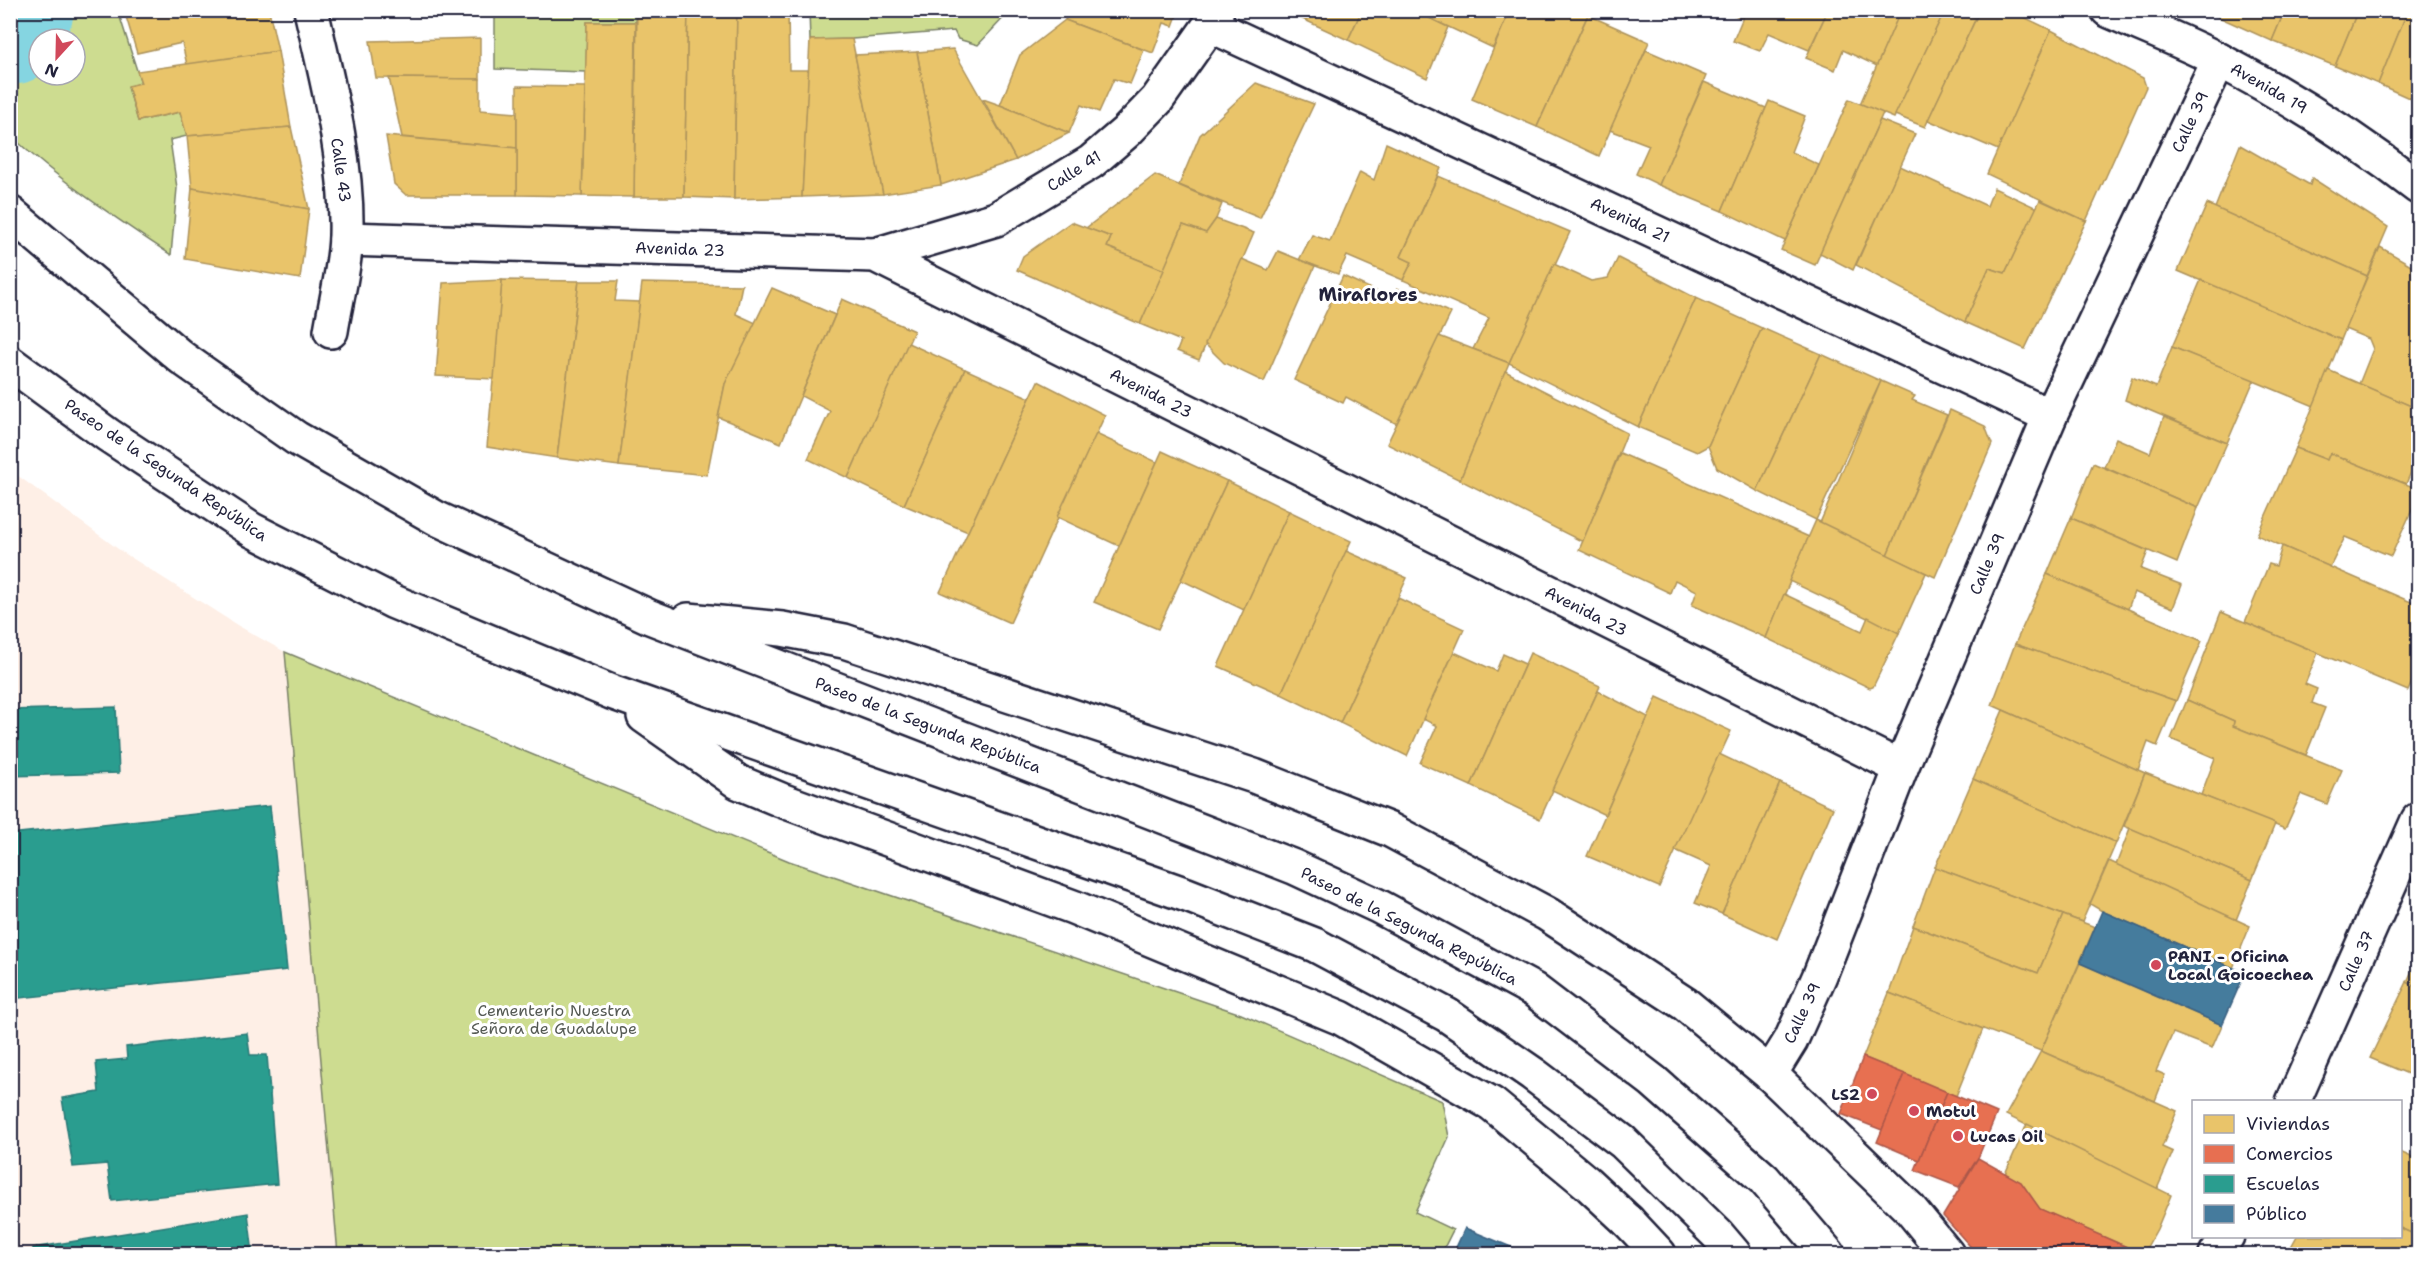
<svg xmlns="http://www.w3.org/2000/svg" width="2429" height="1265" viewBox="0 0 2429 1265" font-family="'Shantell Sans',sans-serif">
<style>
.built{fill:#feefe6}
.green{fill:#cddc90;stroke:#787f66;stroke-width:1.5;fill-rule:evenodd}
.homes{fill:#e9c46a;stroke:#ad935c;stroke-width:1.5}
.shops{fill:#e76f51;stroke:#ac584a;stroke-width:1.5}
.schools{fill:#2a9d8f;stroke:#287876;stroke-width:1.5}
.public{fill:#457b9d;stroke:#3a6080;stroke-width:1.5}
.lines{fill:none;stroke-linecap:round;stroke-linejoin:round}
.river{stroke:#85d5e1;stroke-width:84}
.minor-casing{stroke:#22223b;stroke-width:38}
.major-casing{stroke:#22223b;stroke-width:38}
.highway-casing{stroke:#22223b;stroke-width:38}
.minor{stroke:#fff;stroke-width:33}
.major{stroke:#fff;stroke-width:33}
.highway{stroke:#fff;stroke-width:33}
.poi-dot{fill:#d1495b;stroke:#fff;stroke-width:2}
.labels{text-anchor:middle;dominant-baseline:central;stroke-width:6;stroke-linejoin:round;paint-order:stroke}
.street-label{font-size:16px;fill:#22223b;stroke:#fff}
.poi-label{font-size:16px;font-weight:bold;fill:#22223b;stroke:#fff;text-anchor:start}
.park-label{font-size:16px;fill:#555a54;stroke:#fff}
.neighbourhood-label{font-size:18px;font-weight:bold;fill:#22223b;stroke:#fff}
</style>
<rect width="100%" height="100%" fill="#fff"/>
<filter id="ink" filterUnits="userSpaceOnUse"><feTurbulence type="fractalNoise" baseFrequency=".0167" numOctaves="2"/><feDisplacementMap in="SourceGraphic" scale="12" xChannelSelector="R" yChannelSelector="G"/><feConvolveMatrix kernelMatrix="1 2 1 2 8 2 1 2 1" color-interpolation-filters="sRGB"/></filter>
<g filter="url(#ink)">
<path class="built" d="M10,470L121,551L237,625L285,652L338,1254H11Z"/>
<g class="green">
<path d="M11,11H118L141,83L128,87L138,121L180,112L187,136L170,140L177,188L171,255C116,218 60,181 11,136ZM39,39H75V75H39Z"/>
<path d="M495,11H637L636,22H587L586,72L495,69Z"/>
<path d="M809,11V10L1010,11L978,45L958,39L954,31L852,39L810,40Z"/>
<path d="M285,652L789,861L1241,1014L1442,1101L1449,1137L1415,1212L1453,1230L1441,1254H338Z"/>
</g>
<g class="homes">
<path d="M124,10H269L278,51L187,65L182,43L137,53Z"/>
<path d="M637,10H688L684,197H634Z"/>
<path d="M688,10H737L734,199L684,197Z"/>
<path d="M737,10H788L789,70H809L802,197L734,199Z"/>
<path d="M1068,10H1179L1173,26L1164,23L1153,53L1065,20Z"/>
<path d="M1283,10H1362L1348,40Z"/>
<path d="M1362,10H1425L1423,15L1448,27L1427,78L1348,40Z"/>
<path d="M1425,10H1510L1493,48L1423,15Z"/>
<path d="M1510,10H1590L1537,127L1472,99Z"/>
<path d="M1724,10H1746L1743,19Z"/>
<path d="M1746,10H1828L1809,50L1769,33L1760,51L1733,41Z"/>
<path d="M1828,10H1901L1877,66L1843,50L1835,70L1806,58Z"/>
<path d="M1901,10H1945L1894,118L1860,104Z"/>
<path d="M1945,10H1960L1976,18L1925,127L1895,115Z"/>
<path d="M1980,10H2009L2051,30L1998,150L1928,120Z"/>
<path d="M2203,10H2285L2272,41Z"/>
<path d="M2285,10H2358L2335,66L2272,41Z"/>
<path d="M2358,10H2408L2378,84L2335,66Z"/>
<path d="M2408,10H2418V102L2378,84Z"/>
<path d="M1588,15L1649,42L1599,156L1537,127Z"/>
<path d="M1065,20L1144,50L1130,84L1114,79L1099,112L1081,105L1069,133L1000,105L1020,55Z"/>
<path d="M587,22H636L634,197L582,196Z"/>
<path d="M2051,30L2143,78L2146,87L2086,221L1987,174Z"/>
<path d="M480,38V79L376,78L370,41Z"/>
<path d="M852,39L883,194L802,197L810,40Z"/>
<path d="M953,49L1016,160L941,185L917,52Z"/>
<path d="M1646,50L1706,76L1659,185L1636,174L1649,145L1610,130Z"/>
<path d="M278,51L291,127L187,136L180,112L138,121L128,86L141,83L137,71Z"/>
<path d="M917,52L941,185L883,194L855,55Z"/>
<path d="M389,78L480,79V110L517,113V148L402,137Z"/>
<path d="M1704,82L1766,108L1722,211L1659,185Z"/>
<path d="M1256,83L1314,104L1260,218L1179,185L1200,135Z"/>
<path d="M517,86L585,87L582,196L517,195Z"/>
<path d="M983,99L1000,105L1069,133L1016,160Z"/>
<path d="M1849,99L1883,113L1815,265L1781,250Z"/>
<path d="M1769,101L1805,116L1791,152L1819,165L1785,241L1722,211Z"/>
<path d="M1880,120L1915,134L1853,270L1820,253Z"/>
<path d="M291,127L309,209L192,188L187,136Z"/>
<path d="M386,136L517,148V195H406L394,184Z"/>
<path d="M1386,143L1441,168L1401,257L1412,262L1403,280L1347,256L1338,274L1299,260L1312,235L1330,241L1360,172L1374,180Z"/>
<path d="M2240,145L2310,185L2312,178L2388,227L2367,276L2215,208Z"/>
<path d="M1900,166L1987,206L1994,188L2037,208L2005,273L1989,268L1965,322L1856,265Z"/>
<path d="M1155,175L1222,204L1216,219L1206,233L1183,225L1164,270L1107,247L1111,237L1086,228Z"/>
<path d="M1438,176L1570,232L1509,363L1473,349L1489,318L1403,280L1412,262L1401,257Z"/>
<path d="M192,188L309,209L300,279L185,259Z"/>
<path d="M2040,200L2086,221L2025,349L1965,322L1989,268L2005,273Z"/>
<path d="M2207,204L2367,276L2341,340L2178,271Z"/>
<path d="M1216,219L1254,233L1199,360L1177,351L1181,341L1140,324L1183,225L1206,233Z"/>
<path d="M1071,222L1111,237L1107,247L1164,270L1140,324L1017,270L1023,256Z"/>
<path d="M2380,247L2418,269V409L2359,384L2373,349L2369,339L2345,329Z"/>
<path d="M1278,251L1315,266L1264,382L1224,363L1205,344L1242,259L1268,270Z"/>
<path d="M1618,258L1696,298L1638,427L1509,363L1554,264L1591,281L1608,278Z"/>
<path d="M1343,276L1393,299L1397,288L1451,313L1397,424L1346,397L1343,403L1294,380Z"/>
<path d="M502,280L579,281L557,458L487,447Z"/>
<path d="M502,280L494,379L436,376L443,283Z"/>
<path d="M2201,280L2341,340L2314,406L2172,347Z"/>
<path d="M579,281H618L615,301L640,302L619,466L557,458Z"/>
<path d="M642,283L742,285L736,314L756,323L725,384L707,475L619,466Z"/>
<path d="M772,288L835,315L781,443L718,417L725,384Z"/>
<path d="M1696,298L1762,328L1708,446L1697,452L1638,427Z"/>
<path d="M842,299L914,331L848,478L808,459L830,411L801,396Z"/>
<path d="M1762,328L1821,354L1757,491L1717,468L1708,446Z"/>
<path d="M1439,336L1509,363L1460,480L1387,444Z"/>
<path d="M908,343L965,369L904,505L848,478Z"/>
<path d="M2172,347L2254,380L2227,443L2125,400L2132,377L2156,387Z"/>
<path d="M1821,354L1881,381L1816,520L1757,491Z"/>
<path d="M965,369L1030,398L968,532L904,505Z"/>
<path d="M2328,370L2418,409V455L2406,484L2330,453L2327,460L2296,448Z"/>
<path d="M1505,371L1627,433L1583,542L1460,480Z"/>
<path d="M1038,381L1105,415L1010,623L940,592Z"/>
<path d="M1881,381L1915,396L1912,400L1947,415L1887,555L1820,523Z"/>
<path d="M1950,410L1985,426L1992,444L1935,577L1887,555Z"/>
<path d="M2164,417L2227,443L2198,508L2104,467L2116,438L2150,453Z"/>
<path d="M1096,434L1157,462L1119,546L1057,517Z"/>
<path d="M2296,448L2327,460L2330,453L2418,489V497L2391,556L2345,537L2330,567L2257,535Z"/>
<path d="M1162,451L1227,481L1158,629L1094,602Z"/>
<path d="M1620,453L1809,537L1766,638L1692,605L1697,591L1675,580L1670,593L1579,550Z"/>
<path d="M2093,463L2198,508L2177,563L2071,518Z"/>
<path d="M1227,481L1289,511L1244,610L1181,580Z"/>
<path d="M1289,511L1351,541L1281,694L1218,666Z"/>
<path d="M2071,518L2148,551L2141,569L2182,585L2173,608L2134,592L2128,609L2047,574Z"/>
<path d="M1816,520L1926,573L1899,633L1789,581Z"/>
<path d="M2282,546L2418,605V668L2408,691L2245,622L2269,564L2276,566Z"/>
<path d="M1346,551L1407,578L1340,723L1281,694Z"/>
<path d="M2047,574L2202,641L2176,701L2015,644Z"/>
<path d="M1784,594L1862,631L1868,617L1899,633L1873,687L1870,688L1766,638Z"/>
<path d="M1398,598L1464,629L1407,756L1340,723Z"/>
<path d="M2221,612L2318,653L2305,684L2317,689L2312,703L2325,708L2306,755L2233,726L2234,721L2187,700Z"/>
<path d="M2015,644L2176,701L2157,746L2148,742L2138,770L1992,705Z"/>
<path d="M1454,652L1496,671L1503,654L1525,664L1471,786L1420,763L1437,726L1423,719Z"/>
<path d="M1530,653L1600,686L1540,819L1471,786Z"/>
<path d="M1598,691L1648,717L1605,815L1552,790Z"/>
<path d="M1657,697L1731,731L1659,887L1587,856Z"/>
<path d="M2187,700L2234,721L2233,726L2342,770L2327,804L2301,794L2285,829L2201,795L2215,758L2171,739Z"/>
<path d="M2003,710L2145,773L2116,843L1973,779Z"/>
<path d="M1719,754L1780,783L1722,914L1695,903L1711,866L1675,850Z"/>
<path d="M2145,773L2275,824L2252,880L2124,826Z"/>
<path d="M1973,779L2116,843L2082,922L1935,867Z"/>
<path d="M1780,783L1833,808L1777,939L1722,914Z"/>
<path d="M2130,828L2252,880L2236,920L2116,865Z"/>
<path d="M2109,861L2250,926L2233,968L2102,911L2090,904Z"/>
<path d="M1935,867L2063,915L2038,973L1913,926Z"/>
<path d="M2063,915L2095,927L2041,1051L1889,993L1913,926L2038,973Z"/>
<path d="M2418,957V988L2407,982Z"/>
<path d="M2080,963L2222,1025L2212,1048L2173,1033L2156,1071L2165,1075L2155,1101L2041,1051Z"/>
<path d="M2407,982L2418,988V1078L2370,1058Z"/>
<path d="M1889,993L1983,1029L1956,1096L1863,1057Z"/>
<path d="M2041,1051L2177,1111L2162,1147L2173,1152L2157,1189L2006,1115Z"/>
<path d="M2027,1124L2171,1195L2157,1229L2143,1254L2040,1209L2021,1182L2005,1174Z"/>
<path d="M2400,1152L2418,1160V1236L2400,1228Z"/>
<path d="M2400,1228L2418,1236V1245L2414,1254H2287L2297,1236H2400Z"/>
</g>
<g class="shops">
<path d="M1863,1057L1905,1074L1882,1130L1841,1114Z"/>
<path d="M1905,1074L1947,1092L1919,1160L1877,1142Z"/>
<path d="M1947,1092L1997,1113L1978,1158L1959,1187L1915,1170Z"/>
<path d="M1978,1158L2021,1182L2040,1209L2143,1254H1977L1943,1216Z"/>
</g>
<g class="schools">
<path d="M116,707L119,773L10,776V710Z"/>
<path d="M270,806L287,970L10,999V834Z"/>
<path d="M247,1033L250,1055H267L277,1184L112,1201L107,1164L73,1167L62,1098L99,1092L96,1062L127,1059L126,1047Z"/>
<path d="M248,1213L253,1254H33V1248Z"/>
</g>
<g class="public">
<path d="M2102,911L2245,973L2222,1025L2080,963Z"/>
<path d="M1465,1228L1528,1254H1453Z"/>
</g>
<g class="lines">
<path class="river" d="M15,42L32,10"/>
<defs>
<g id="minor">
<path d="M311,10C328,84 348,160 346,236C345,267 336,300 331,331"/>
<path d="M2108,10C2145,27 2185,42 2221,61C2290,97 2356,139 2418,187"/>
<path d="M1210,25L2050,416"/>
<path d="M346,239L875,255L1901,768"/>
<path d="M875,255L996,219L1091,162L1126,132L1157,100L1210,25L1217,10"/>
<path d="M1770,1074L1791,1040L1820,975L1901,768L2050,416L2219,60"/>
<path d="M2293,1102L2418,820"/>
<path d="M2216,1254L2227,1236"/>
</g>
<g id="major">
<path d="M1770,1074L1910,1209L1947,1254"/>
<path d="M1628,1221L1659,1254"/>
</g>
<g id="highway">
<path d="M10,213L182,358L296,438L436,518L650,617L1294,867L1378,906L1534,990L1653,1081L1764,1179L1828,1254"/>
<path d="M10,363L108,435L252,530L394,602L611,692L1187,895L1315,945L1447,1015L1533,1074L1623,1142L1717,1234L1734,1254"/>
<path d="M688,620L782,629L844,641L1254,776L1390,830L1547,914L1685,1004L1770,1074"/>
<path d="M644,716L738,782L781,800L1073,907L1341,1018L1492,1104L1586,1182L1628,1221"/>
</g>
</defs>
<use href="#minor" class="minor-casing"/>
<use href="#major" class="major-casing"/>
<use href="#highway" class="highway-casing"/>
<use href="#minor" class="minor"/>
<use href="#major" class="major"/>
<use href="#highway" class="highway"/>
</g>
</g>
<g class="poi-dot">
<circle cx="2156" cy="965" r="6"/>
<circle cx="1872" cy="1094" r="6"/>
<circle cx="1914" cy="1111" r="6"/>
<circle cx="1958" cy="1136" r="6"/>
</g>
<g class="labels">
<g class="street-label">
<text transform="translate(2269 88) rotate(30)">Avenida 19</text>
<text transform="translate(2190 122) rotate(-65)">Calle 39</text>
<text transform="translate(341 170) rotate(82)">Calle 43</text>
<text transform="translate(1074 171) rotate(-33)">Calle 41</text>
<text transform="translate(1630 220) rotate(25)">Avenida 21</text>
<text transform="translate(680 249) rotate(2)">Avenida 23</text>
<text transform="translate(1151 393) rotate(27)">Avenida 23</text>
<text transform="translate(166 470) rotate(34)">Paseo de la Segunda República</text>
<text transform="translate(1987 564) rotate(-67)">Calle 39</text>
<text transform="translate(1586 611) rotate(27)">Avenida 23</text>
<text transform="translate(928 725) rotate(21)">Paseo de la Segunda República</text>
<text transform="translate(1409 926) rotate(27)">Paseo de la Segunda República</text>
<text transform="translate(2356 961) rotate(-66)">Calle 37</text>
<text transform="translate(1802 1013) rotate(-65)">Calle 39</text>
</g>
<g class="poi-label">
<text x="2168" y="956">PANI - Oficina<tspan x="2168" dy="18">Local Goicoechea</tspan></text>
<text x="1860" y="1094" text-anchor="end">LS2</text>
<text x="1926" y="1111">Motul</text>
<text x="1970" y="1136">Lucas Oil</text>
</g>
<g class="park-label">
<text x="554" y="1010">Cementerio Nuestra<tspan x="554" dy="18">Señora de Guadalupe</tspan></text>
</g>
<g class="neighbourhood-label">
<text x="1368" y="295">Miraflores</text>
</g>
</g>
<rect width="2429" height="1265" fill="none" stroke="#fff" stroke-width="36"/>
<rect x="18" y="18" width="2393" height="1229" fill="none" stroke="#22223b" stroke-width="2" filter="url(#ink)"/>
<rect x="2192" y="1100" width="210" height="138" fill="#ffffff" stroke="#a7a7b1" stroke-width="1.5"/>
<rect x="2204" y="1115" width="30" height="18" fill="#e9c46a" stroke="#a7a7b1" stroke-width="1.5"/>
<text x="2246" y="1130" font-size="18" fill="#22223b">Viviendas</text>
<rect x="2204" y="1145" width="30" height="18" fill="#e76f51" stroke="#a7a7b1" stroke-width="1.5"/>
<text x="2246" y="1160" font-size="18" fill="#22223b">Comercios</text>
<rect x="2204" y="1175" width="30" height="18" fill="#2a9d8f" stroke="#a7a7b1" stroke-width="1.5"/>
<text x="2246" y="1190" font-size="18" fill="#22223b">Escuelas</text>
<rect x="2204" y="1205" width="30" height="18" fill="#457b9d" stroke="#a7a7b1" stroke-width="1.5"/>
<text x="2246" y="1220" font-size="18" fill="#22223b">Público</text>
<g transform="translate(57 57) rotate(202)"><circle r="28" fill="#ffffff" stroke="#a7a7b1" stroke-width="1.5"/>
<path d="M0-4.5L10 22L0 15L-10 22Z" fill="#d1495b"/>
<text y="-9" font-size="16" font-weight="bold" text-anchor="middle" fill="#22223b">N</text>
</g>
</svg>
